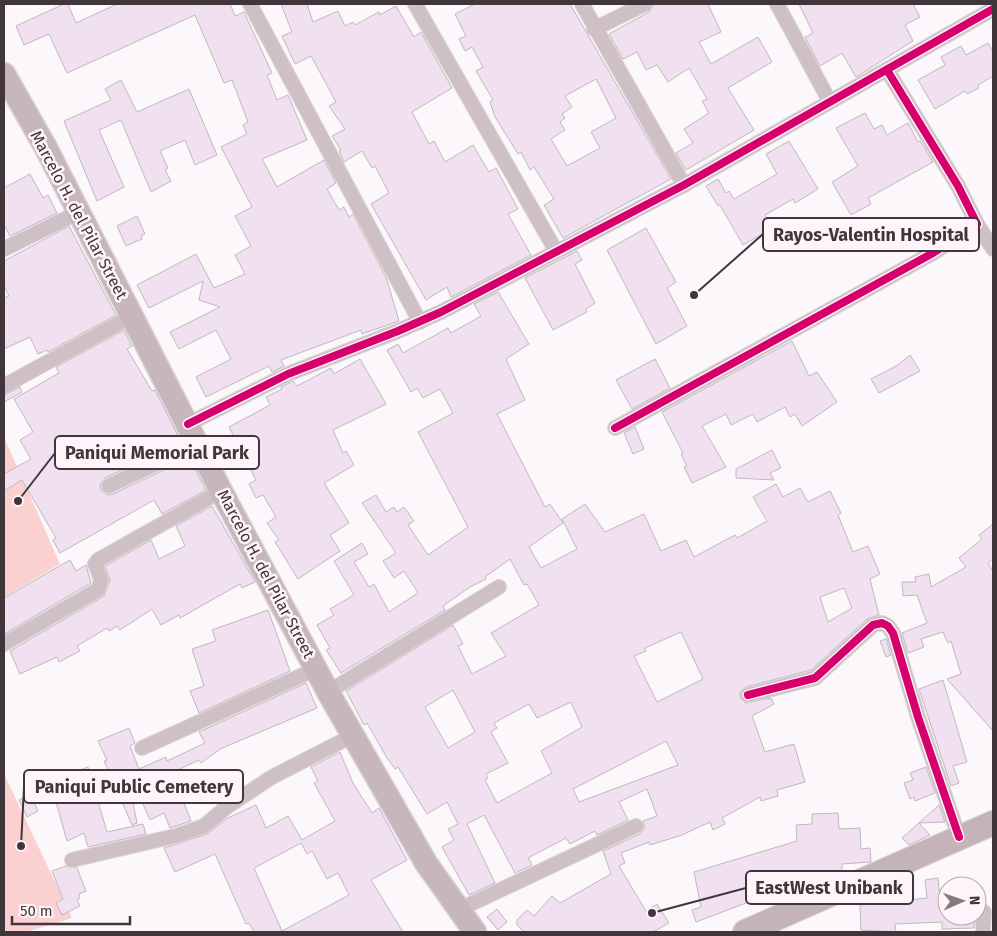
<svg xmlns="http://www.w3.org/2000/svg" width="997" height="936" viewBox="0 0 997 936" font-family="'Fira Sans',sans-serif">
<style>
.green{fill:#fbd0d1}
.building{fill:#f0e0f0;stroke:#bfb9be;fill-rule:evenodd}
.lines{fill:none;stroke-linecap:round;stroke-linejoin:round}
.minor-casing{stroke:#d9d5d8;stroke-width:16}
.primary-casing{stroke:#d9d5d8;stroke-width:25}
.trunk-casing{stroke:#d9d5d8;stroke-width:26}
.minor{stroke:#cec0c4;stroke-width:14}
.primary{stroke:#c7b7bd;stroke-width:22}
.trunk{stroke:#c4b4ba;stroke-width:24}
.cycleway-casing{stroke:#fff4fa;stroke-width:11}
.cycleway{stroke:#d6006c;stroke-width:8}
.labels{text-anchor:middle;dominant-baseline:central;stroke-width:5;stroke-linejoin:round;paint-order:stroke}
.street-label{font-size:16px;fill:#40363c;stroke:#fff4fa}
.leader{fill:none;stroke:#40363c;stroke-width:2}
.callout-dot{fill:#40363c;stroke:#fff4fa;stroke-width:2}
.callout{fill:#fff4fa;stroke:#40363c;stroke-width:2}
.callout-label{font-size:18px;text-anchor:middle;font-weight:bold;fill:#40363c}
</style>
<rect width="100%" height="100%" fill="#fcf7fa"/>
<g class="green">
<path d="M4,437L60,564L4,597Z"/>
<path d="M4,774L72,918L26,932H4Z"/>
</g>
<g class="building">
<path d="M64,4H68L76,23L117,4H230L235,16L244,12L272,73L267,75L277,100L288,95L307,140L262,159L277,187L324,160L336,183L327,189L339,210L344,207L349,217L353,214L386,277L399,321L362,334L361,330L281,360L284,366L272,372L269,366L206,397L196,377L231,359L216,330L179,349L170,332L220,307L199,300L203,281L149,308L137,285L196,254L214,288L245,274L235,255L251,246L235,216L252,207L221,147L247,134L243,125L248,122L232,80L224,83L195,15L67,73L49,34L24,45L16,26Z"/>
<path d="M281,4H307L313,22L338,11L345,26L353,22L355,25L379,12L380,15L396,6L414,37L421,32L452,88L412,112L429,144L434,141L445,162L473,145L489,172L496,168L518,209L508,214L531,255L451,297L447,287L426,300L371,204L389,193L375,166L372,168L362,151L344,162L339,151L341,150L332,136L345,129L329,106L336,102L311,56L295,64L282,36L292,32Z"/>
<path d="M475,4H570L671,179L563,238L544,205L554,199L534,167L530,170L521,152L518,154L495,117L490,102L493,100L476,71L483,67L472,47L465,51L459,39L466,36L455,14ZM596,79L616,118L591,132L600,148L567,166L551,139L565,130L560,122L565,118L562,114L572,107L565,96Z"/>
<path d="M654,4H708L721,32L699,42L711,64L758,37L772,62L728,88L754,130L686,170L676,153L693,143L684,129L709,113L702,101L707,99L689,68L668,82L657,65L646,70L637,52L623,59L609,34L649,12Z"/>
<path d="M799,4H913L920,17L905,25L913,41L856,77L842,53L820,66L805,37L813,33Z"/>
<path d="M988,43L993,52V76L978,85L979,88L967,94L965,91L935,109L918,80L945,65L941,57L961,46L966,55Z"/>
<path d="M121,80L137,112L189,89L217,155L195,165L185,140L160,151L168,168L165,170L171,181L151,192L121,120L99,130L124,187L97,201L64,121L111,100L105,89Z"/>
<path d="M865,113L874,129L882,125L887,135L908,123L918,142L920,141L933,162L868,198L871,204L851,215L832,182L858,166L836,128Z"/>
<path d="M789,141L818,189L795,203L793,199L765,215L773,228L743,245L720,205L718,206L706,186L718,179L726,193L729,191L734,199L777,174L766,154Z"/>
<path d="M30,174L43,198L48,195L57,213L10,236L4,225V188Z"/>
<path d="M137,216L145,234L141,236L142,239L126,246L117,226Z"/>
<path d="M69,226L116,315L48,352L47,350L38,354L30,337L4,349V298L9,296L4,285V261Z"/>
<path d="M646,228L676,282L667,288L687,326L656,344L607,250Z"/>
<path d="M577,251L582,260L575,264L595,303L586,309L587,312L553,330L525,278Z"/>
<path d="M498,292L529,344L506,359L525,400L497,414L545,507L550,504L563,523L529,547L541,568L577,549L562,519L585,504L605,532L644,514L661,551L686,540L694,557L735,535L737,538L767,521L753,497L776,484L783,497L800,488L808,502L830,491L841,513L838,515L853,552L868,546L880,574L870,579L879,615L867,619L811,670L746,687L740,692V698L746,703L771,698L774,704L752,716L765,752L794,744L805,782L777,790L778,796L761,801L760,797L722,818L725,824L713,830L710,822L682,835L650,845L649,842L621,853L625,863L619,866L646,911L657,904L669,923L653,932H524L517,925V920L527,910L534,916L552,896L560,903L611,874L603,851L640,834L645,827L643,821L657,816L647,789L619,802L628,820L597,835L595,831L570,844L566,838L528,858L532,865L515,873L484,815L467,824L495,883L469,895L442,847L454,840L448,829L458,824L447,802L427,814L398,767L395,769L387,758L367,723L364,725L346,691L453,625L463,644L458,646L472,674L506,656L491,633L539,605L527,584L524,585L510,559L485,577L486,579L470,587L443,606L445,610L341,673L326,650L330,648L317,625L334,615L330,609L354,595L334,561L362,543L368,554L354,562L369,587L374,584L389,612L418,593L404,571L394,578L383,561L396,553L362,503L376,495L386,512L394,507L397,512L404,507L414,521L408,525L428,555L468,527L418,432L453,413L440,389L423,398L417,388L411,392L387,350L398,344L403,353L448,328L451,333L481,316L474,304ZM844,588L852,608L828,622L820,597ZM681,632L703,679L657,702L634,656L646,651L645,648ZM453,690L475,732L448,748L425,707ZM571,702L582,727L541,751L552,773L497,803L485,780L488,778L486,774L508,763L491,732L497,728L494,723L529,704L537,718ZM666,741L678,765L579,802L573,789Z"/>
<path d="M124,330L132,346L127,349L152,391L155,390L181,442L105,478L100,485L101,490L108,495L113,494L189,458L206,490L162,514L154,500L60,553L53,540L56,538L22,480L4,491V474L31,459L20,440L33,432L14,399L59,373L56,367Z"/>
<path d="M792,341L809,376L817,372L837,402L802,426L795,414L790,417L785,407L757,422L753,414L731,425L726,414L702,426L726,467L692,483L684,467L687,466L681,454L683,453L662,412Z"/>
<path d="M910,355L920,371L879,393L871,379L898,365Z"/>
<path d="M360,359L386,404L333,430L343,453L346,451L354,465L324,483L349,523L330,535L340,551L298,579L275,542L279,540L267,523L276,517L263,495L256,498L249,484L256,480L229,427L270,405L266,397L282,389L281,387L293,381L297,386L331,368L334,374Z"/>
<path d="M655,359L670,388L632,409L616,380Z"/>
<path d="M20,387L22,392L4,402V395Z"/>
<path d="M635,427L644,449L633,454L624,433Z"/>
<path d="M772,450L781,468L770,473L774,480L736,478V469Z"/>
<path d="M212,506L255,582L242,588L240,584L180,618L179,615L161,625L152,609L120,630L117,626L109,631L107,628L77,646L80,651L59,662L57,657L20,674L10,651L104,596L110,580L105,566L151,540L159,559L185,546L176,526Z"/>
<path d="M993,524V559L988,563L993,571V731L947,679L961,674L951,641L948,643L943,632L921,639L924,647L908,653L902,633L927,623L917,595L903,596L902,582H916L915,577L929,574L931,587L966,567L959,558L982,539L979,535Z"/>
<path d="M70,560L76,571L86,565L91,583L4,634V598Z"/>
<path d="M268,610L290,671L199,713L190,691L204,686L192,649L216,641L212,630Z"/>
<path d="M886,639L891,655L886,657L880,641Z"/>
<path d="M943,680L967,762L953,766L959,783L951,786L919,689Z"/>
<path d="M306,683L317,708L220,749L201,763L199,760L169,774L181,804L184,803L191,821L170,828L164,813L150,820L133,782L129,783L137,823L132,825L104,761L107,760L98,741L129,728L135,743L130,746L139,769L166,757L167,761L205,743L199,732Z"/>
<path d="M340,752L353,783L372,813L379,808L407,860L371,880L403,932H254L249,923L246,924L215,854L175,872L164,848L207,834L228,818L256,805L266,828L288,816L302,840L335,821L314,783L318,781L311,767ZM301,843L307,854L312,851L327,879L338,873L349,895L282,931L254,868Z"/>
<path d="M88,767L107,832L143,824L146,834L88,847L84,833L67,841L50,781Z"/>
<path d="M926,767L935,793L915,801L914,797L910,799L904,783L913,780L910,773Z"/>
<path d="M30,794L38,811L27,817L19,800Z"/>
<path d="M939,805L945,822L919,823L930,835L909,845L902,838Z"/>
<path d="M838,813L839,829L860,828L861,849L870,848L871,862L842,864V874L804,876V885L791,886L696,922L692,910L701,907L694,872L797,841L796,825L812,824V814Z"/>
<path d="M66,866L77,868L86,891L79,894L80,898L77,900L80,906L62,915L56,903L63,899L52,871Z"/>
<path d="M938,878L940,897H947V916H975L974,928L942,929V922L895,924L896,932L861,930L860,905L927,898L925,880Z"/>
<path d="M497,909L507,922L498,930L487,917Z"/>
</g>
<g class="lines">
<defs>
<g id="minor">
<path d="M250,4L420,322"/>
<path d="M415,4L556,251"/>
<path d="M582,4L684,185"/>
<path d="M777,4L830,102"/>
<path d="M594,29L645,4"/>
<path d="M977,224L993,249"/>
<path d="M4,249L79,212"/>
<path d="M4,386L132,316"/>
<path d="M188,424L288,374L398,331L441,312L684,185L993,9"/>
<path d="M615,428L933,253L977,224L958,186L887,70"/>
<path d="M109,486L198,444"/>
<path d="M4,644L99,589L101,579L95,564L98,560L221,491"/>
<path d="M328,692L499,587"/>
<path d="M748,695L815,678L873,625L882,623L888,626L893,633L918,717L959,837"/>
<path d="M142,748L316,669"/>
<path d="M72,860L175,836L204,826L228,806L272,777L352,736"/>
<path d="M458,910L636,826"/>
<path d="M983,932L984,912"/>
</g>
<path id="primary" d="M4,74L46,148L221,491L328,692L426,863L475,932"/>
<path id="trunk" d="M745,932L993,823"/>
</defs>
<use href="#minor" class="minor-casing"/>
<use href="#primary" class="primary-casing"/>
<use href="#trunk" class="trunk-casing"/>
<use href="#minor" class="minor"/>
<use href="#primary" class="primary"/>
<use href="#trunk" class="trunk"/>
<defs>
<g id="cycleway">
<path d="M188,424L288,374L398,331L441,312L684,185L993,9"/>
<path d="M615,428L933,253L977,224L958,186L887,70"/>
<path d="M748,695L815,678L873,625L882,623L888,626L893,633L918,717L959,837"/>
</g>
</defs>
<use href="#cycleway" class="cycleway-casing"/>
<use href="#cycleway" class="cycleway"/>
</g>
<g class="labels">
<g class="street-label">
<text transform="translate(79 215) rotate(62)">Marcelo H. del Pilar Street</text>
<text transform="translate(266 574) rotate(62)">Marcelo H. del Pilar Street</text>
</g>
</g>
<path class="leader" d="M694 295L763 234M18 501L55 453M21 846L24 787M652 913L746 888"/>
<g class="callout-dot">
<circle cx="694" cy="295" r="5"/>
<circle cx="18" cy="501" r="5"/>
<circle cx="21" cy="846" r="5"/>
<circle cx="652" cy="913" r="5"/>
</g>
<g class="callout">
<rect x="763" y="218" width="216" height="33" rx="5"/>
<rect x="55" y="436" width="204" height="33" rx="5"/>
<rect x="24" y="770" width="219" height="33" rx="5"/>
<rect x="746" y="871" width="167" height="33" rx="5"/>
</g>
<g class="callout-label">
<text x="871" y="241">Rayos-Valentin Hospital</text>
<text x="157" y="459">Paniqui Memorial Park</text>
<text x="134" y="793">Paniqui Public Cemetery</text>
<text x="829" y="894">EastWest Unibank</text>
</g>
<rect width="997" height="936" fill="none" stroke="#40363c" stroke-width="10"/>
<g transform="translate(962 901) rotate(88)"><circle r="24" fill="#fff4fa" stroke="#b3a8ae"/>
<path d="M0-4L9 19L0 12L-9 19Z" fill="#827a7e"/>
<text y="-8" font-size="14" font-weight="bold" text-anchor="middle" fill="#40363c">N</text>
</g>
<path d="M12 916v8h118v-8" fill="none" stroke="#40363c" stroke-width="2.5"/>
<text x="20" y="916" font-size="15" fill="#40363c" stroke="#fff4fa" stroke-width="4" paint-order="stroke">50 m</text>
</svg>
